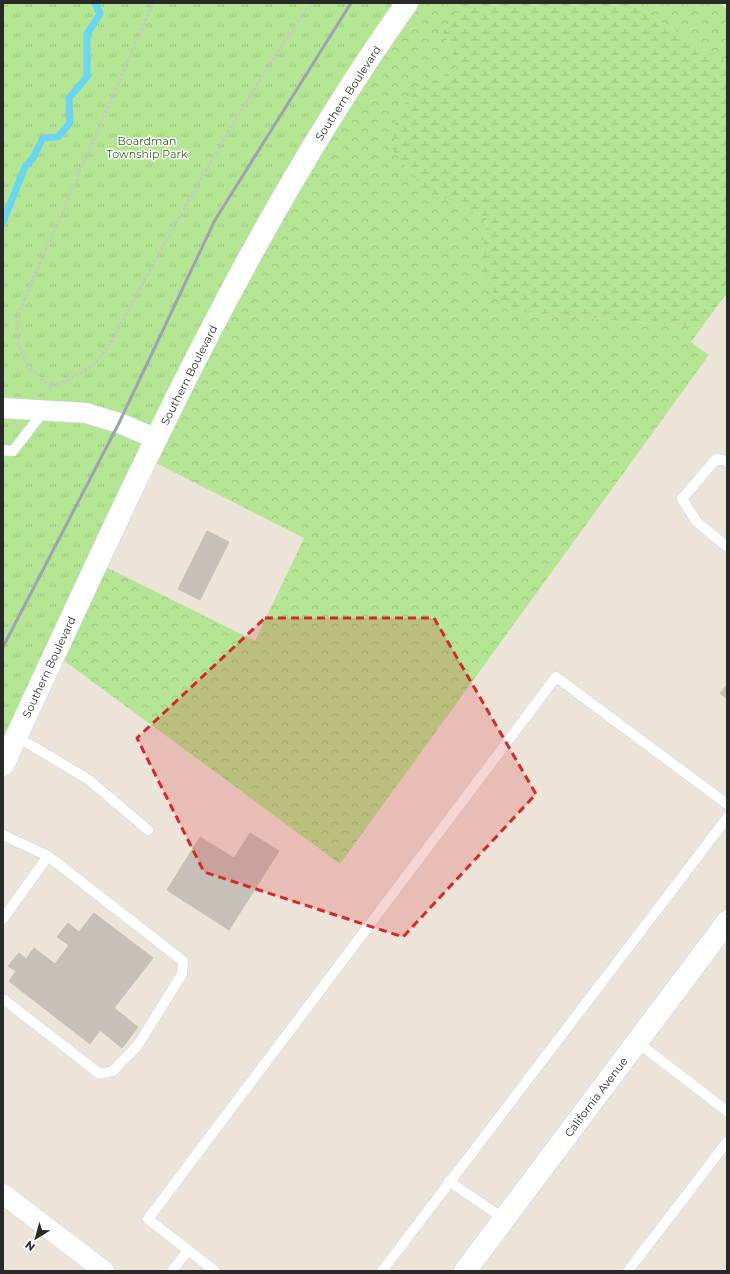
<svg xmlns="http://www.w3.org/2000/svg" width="730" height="1274" viewBox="0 0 730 1274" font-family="Montserrat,sans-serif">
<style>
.forest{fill:url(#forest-crowns)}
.wetland{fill:url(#wetland-marsh)}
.park{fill:url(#park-tufts)}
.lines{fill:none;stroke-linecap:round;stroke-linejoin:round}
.stream{stroke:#68d5f2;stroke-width:7}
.building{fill:#c7c0b9;stroke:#c7bfb3}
.service-casing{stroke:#cfd4e2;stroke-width:11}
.minor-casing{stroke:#cfd4e2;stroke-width:21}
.tertiary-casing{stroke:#cfd4e2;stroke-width:23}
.path{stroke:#c7c7c7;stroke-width:2.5;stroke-dasharray:3 2;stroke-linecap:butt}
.service{stroke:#fff;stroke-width:10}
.minor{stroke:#fff;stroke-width:20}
.tertiary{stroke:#fff;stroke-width:22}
.rail{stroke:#9ca1b4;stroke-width:3}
.marked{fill:#d62828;fill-opacity:0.2;stroke:#d62828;stroke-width:3;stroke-dasharray:8 5;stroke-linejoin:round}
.labels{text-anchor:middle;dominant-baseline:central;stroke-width:3;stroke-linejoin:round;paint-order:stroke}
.street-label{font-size:11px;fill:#292929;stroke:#fff}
.park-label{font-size:11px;fill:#2c6717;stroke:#fff}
</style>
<defs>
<pattern id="forest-crowns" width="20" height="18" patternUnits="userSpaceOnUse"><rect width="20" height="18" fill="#b4e593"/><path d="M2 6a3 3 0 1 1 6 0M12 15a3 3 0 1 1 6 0" fill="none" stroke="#9bc47f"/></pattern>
<pattern id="wetland-marsh" width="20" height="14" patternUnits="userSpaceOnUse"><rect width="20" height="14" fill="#b4e593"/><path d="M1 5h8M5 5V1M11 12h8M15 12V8" fill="none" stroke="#9bc47f"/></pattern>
<pattern id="park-tufts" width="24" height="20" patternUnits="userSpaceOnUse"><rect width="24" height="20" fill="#b4e593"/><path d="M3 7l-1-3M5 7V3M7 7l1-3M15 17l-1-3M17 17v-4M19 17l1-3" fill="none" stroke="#9bc47f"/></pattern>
</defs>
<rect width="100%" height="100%" fill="#ece3d9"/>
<g class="forest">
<path d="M407,3H462L443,32L458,67L418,89L424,189L487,218L480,275L508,311L701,328L691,342L709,355L340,864L55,654L98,563L255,641L304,538L148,459L232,289Z"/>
<path d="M631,3H719L727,9V63Z"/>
</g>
<path class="wetland" d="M462,3H631L727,63V293L701,328L508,311L480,275L487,218L424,189L393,150L396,114L418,89L458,67L443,32Z"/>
<path class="park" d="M3,3H407L306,158L3,765Z"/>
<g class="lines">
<path class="stream" d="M3,222L25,167L33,158L43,138L58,137L70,123L69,98L87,77V34L100,14L95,3"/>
</g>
<g class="building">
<path d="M207,531L229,542L200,600L178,589Z"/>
<path d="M727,685V699L720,693Z"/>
<path d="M250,833L279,851L229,930L167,890L200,837L234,858Z"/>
<path d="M94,913L153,958L114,1008L138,1027L122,1048L100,1030L90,1044L9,981L16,971L8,966L19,953L26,959L34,948L55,964L69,945L57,937L68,923L79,932Z"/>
</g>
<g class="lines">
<defs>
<g id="service">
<path d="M3,450L13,451L43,412"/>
<path d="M727,461L716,459L682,499L697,522L727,547"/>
<path d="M16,736L89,780L148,830"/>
<path d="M3,835L48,856L3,919"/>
<path d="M3,999L100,1074L113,1071L138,1045L182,974L183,961L48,856"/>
<path d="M637,1042L727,1111"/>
<path d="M449,1181L504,1219"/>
<path d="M172,1271L188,1250"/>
<path d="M215,1271L148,1219L556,677L727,804"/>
<path d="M382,1271L727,818"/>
<path d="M628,1271L727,1142"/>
</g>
<g id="minor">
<path d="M3,408L86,413L119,423L157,439"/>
<path d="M3,1194L104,1271"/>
</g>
<g id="tertiary">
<path d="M3,765C125,505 240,237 407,3"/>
<path d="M465,1271L727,922"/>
</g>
</defs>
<use href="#service" class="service-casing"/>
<use href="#minor" class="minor-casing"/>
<use href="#tertiary" class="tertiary-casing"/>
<g class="path">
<path d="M51,387L27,365L18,343L16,319L153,3"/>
<path d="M50,390L51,387L75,376L97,362L112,341C174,225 236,111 311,3"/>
</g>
<use href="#service" class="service"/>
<use href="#minor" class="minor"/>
<use href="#tertiary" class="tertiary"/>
<path class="rail" d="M3,647L119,423L215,220L351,3"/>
</g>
<path class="marked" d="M265,618H434L536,794L403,937L204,872L137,738Z"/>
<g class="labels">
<g class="street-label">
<text transform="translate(348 93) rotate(-57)">Southern Boulevard</text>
<text transform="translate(189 375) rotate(-63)">Southern Boulevard</text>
<text transform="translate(49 667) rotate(-65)">Southern Boulevard</text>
<text transform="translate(596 1097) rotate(-53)">California Avenue</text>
</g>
<g class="park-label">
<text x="147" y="141">Boardman<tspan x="147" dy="13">Township Park</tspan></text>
</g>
</g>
<rect width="730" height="1274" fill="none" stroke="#292929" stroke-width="8"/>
<g transform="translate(36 1238) rotate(217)" stroke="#ffffff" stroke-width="3" paint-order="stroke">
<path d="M0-3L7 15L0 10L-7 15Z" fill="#292929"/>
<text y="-6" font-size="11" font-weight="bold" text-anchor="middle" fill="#292929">N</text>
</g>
</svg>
